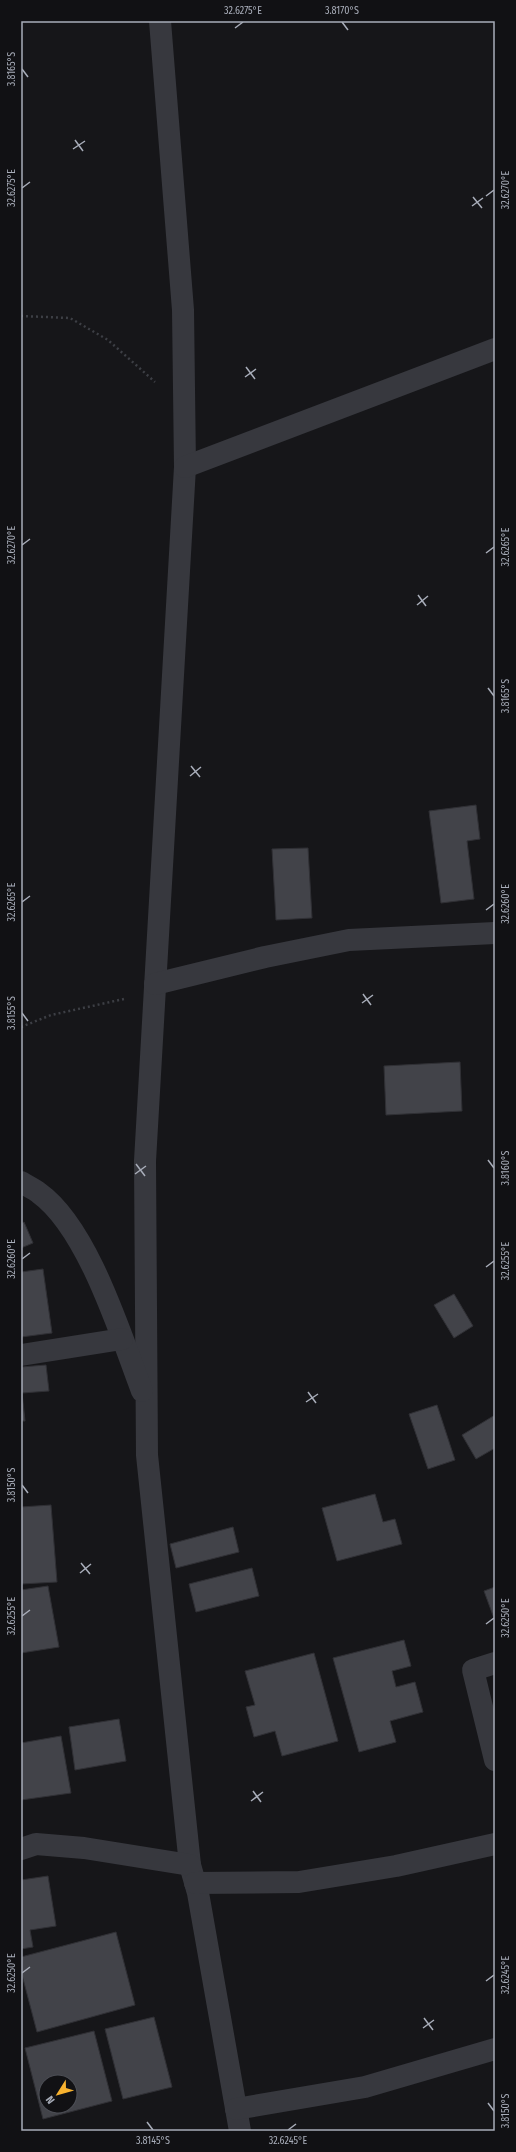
<svg xmlns="http://www.w3.org/2000/svg" width="516" height="2152" viewBox="0 0 516 2152" font-family="'Fira Sans Condensed',sans-serif">
<style>
.building{fill:#424349;stroke:#303035;fill-rule:evenodd}
.lines{fill:none;stroke-linecap:round;stroke-linejoin:round}
.path{stroke:#3d3f45;stroke-width:2.5;stroke-dasharray:2 3;stroke-linecap:butt}
.minor{stroke:#37383e;stroke-width:22}
.ticks{fill:none;stroke:#a8adb9;stroke-width:1.5}
.neatline{fill:none;stroke:#a8adb9;stroke-width:1.5}
.ticks-label{font-size:10px;text-anchor:middle;fill:#a8adb9}
</style>
<rect width="100%" height="100%" fill="#161619"/>
<g class="building">
<path d="M476,805L480,839L467,841L474,899L441,903L429,811Z"/>
<path d="M308,848L312,918L276,920L272,849Z"/>
<path d="M460,1062L462,1111L386,1115L384,1066Z"/>
<path d="M24,1222L33,1243L21,1248V1224Z"/>
<path d="M43,1269L52,1333L21,1337V1272Z"/>
<path d="M454,1294L473,1326L454,1338L434,1305Z"/>
<path d="M46,1365L49,1391L22,1393L25,1421H21V1367Z"/>
<path d="M437,1405L455,1460L428,1469L409,1414Z"/>
<path d="M495,1415V1448L476,1459L462,1435Z"/>
<path d="M375,1494L383,1522L395,1519L402,1544L337,1561L322,1508Z"/>
<path d="M51,1505L57,1582L21,1584V1507Z"/>
<path d="M233,1527L239,1552L176,1568L170,1544Z"/>
<path d="M252,1568L259,1596L196,1612L189,1584Z"/>
<path d="M48,1586L59,1647L21,1653V1590Z"/>
<path d="M495,1587V1621L484,1591Z"/>
<path d="M404,1640L411,1666L392,1671L396,1687L415,1682L423,1712L390,1721L396,1742L359,1752L333,1658Z"/>
<path d="M314,1653L338,1741L282,1756L275,1731L254,1737L246,1707L255,1705L245,1671Z"/>
<path d="M119,1719L126,1761L75,1770L69,1727Z"/>
<path d="M61,1736L71,1793L21,1800V1743Z"/>
<path d="M48,1876L56,1926L30,1930L33,1947L21,1949V1880Z"/>
<path d="M116,1932L135,2005L37,2032L21,1971V1957Z"/>
<path d="M154,2017L172,2087L123,2099L105,2029Z"/>
<path d="M94,2031L112,2101L43,2119L25,2048ZM46,2082H70V2106H46Z"/>
</g>
<g class="lines">
<g class="path">
<path d="M21,316L70,318L108,340L155,382"/>
<path d="M21,1027L51,1015L124,999"/>
</g>
<g class="minor">
<path d="M160,21L183,310L185,467L145,1161L147,1455L190,1865L198,1893L240,2131"/>
<path d="M185,467L495,349"/>
<path d="M155,984L265,957L349,940L495,933"/>
<path d="M21,1182C27,1186 34,1189 39,1193C88,1228 121,1336 142,1391"/>
<path d="M21,1355L122,1339"/>
<path d="M495,1663L473,1670L495,1760"/>
<path d="M21,1849L36,1844L84,1848L190,1865"/>
<path d="M195,1883L299,1882L396,1866L495,1844"/>
<path d="M236,2109L365,2087L495,2049"/>
</g>
</g>
<path class="ticks" d="M342,22L348,30M235,28L243,22M22,69L28,77M75,140L83,151M73,149L85,141M22,188L30,182M486,196L494,190M473,197L482,208M472,206L483,198M246,367L255,379M245,377L256,369M22,545L30,539M486,553L494,547M418,595L426,606M417,605L428,596M488,688L494,696M191,766L200,777M190,776L201,767M22,902L30,896M486,910L494,904M363,994L371,1005M362,1003L373,995M22,1013L28,1021M488,1160L494,1168M136,1164L145,1176M135,1174L146,1166M22,1259L30,1253M486,1267L494,1261M308,1392L316,1403M306,1402L318,1394M22,1485L28,1493M81,1563L90,1574M80,1573L91,1564M22,1616L30,1610M486,1624L494,1618M253,1791L261,1802M251,1801L263,1792M22,1973L30,1967M486,1981L494,1975M424,2018L433,2030M423,2028L434,2020M488,2103L494,2111M147,2122L153,2130M288,2130L296,2124"/>
<rect width="516" height="2152" fill="none" stroke="#111114" stroke-width="44"/>
<g transform="translate(58 2094) rotate(233)"><circle r="19" fill="#111114" stroke="#4d4f56"/>
<path d="M0-3L7 15L0 10L-7 15Z" fill="#f7b230"/>
<text y="-6" font-size="11" font-weight="bold" text-anchor="middle" fill="#a8adb9">N</text>
</g>
<rect x="22" y="22" width="472" height="2108" class="neatline"/>
<g class="ticks-label">
<text x="243" y="14">32.6275°E</text>
<text x="342" y="14">3.8170°S</text>
<text transform="translate(11 69) rotate(-90)" y="4">3.8165°S</text>
<text transform="translate(11 188) rotate(-90)" y="4">32.6275°E</text>
<text transform="translate(505 190) rotate(-90)" y="4">32.6270°E</text>
<text transform="translate(11 545) rotate(-90)" y="4">32.6270°E</text>
<text transform="translate(505 547) rotate(-90)" y="4">32.6265°E</text>
<text transform="translate(505 696) rotate(-90)" y="4">3.8165°S</text>
<text transform="translate(11 902) rotate(-90)" y="4">32.6265°E</text>
<text transform="translate(505 904) rotate(-90)" y="4">32.6260°E</text>
<text transform="translate(11 1013) rotate(-90)" y="4">3.8155°S</text>
<text transform="translate(505 1168) rotate(-90)" y="4">3.8160°S</text>
<text transform="translate(11 1259) rotate(-90)" y="4">32.6260°E</text>
<text transform="translate(505 1261) rotate(-90)" y="4">32.6255°E</text>
<text transform="translate(11 1485) rotate(-90)" y="4">3.8150°S</text>
<text transform="translate(11 1616) rotate(-90)" y="4">32.6255°E</text>
<text transform="translate(505 1618) rotate(-90)" y="4">32.6250°E</text>
<text transform="translate(11 1973) rotate(-90)" y="4">32.6250°E</text>
<text transform="translate(505 1975) rotate(-90)" y="4">32.6245°E</text>
<text transform="translate(505 2111) rotate(-90)" y="4">3.8150°S</text>
<text x="153" y="2144">3.8145°S</text>
<text x="288" y="2144">32.6245°E</text>
</g>
</svg>
